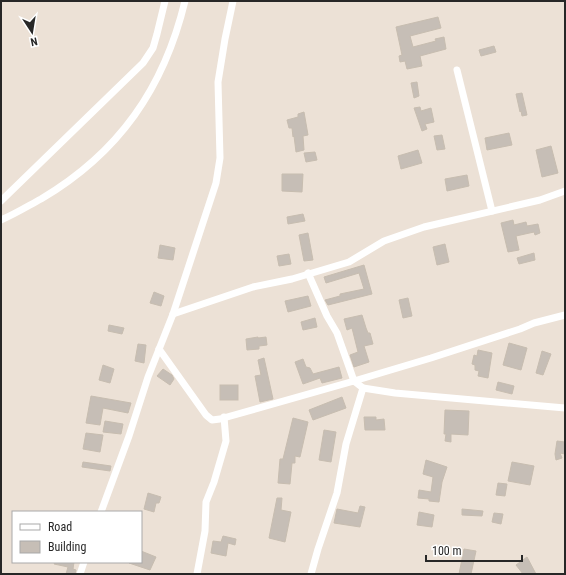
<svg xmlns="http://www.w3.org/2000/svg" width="566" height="575" viewBox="0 0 566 575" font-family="'Roboto Condensed',sans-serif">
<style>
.building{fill:#c6beb6;stroke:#c7bdb0}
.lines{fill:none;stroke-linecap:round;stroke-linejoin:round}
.minor{stroke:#fff;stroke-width:7}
</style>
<rect width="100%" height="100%" fill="#ece1d6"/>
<g class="building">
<path d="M438,17L441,28L410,36L413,47L436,41L435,39L444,37L446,49L420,56L422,66L407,69L405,61L400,62L399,56L402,55L396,27Z"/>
<path d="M494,46L496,52L481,56L479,50Z"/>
<path d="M417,82L419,96L414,98L411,83Z"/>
<path d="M522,93L527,115L522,116L521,111L520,112L516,94Z"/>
<path d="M420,107L421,111L431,108L434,122L425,124L427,129L422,131L414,108Z"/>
<path d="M304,112L308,135L303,136L304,150L296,152L294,136L293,137L292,128H289L287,120L298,117V114Z"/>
<path d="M509,133L512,145L487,150L485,138Z"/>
<path d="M442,135L445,149L437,150L434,136Z"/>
<path d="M551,146L558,173L542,177L536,150Z"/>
<path d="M418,150L422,163L401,169L398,156Z"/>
<path d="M315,152L317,160L306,162L304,153Z"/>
<path d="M282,174H303L302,192L282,191Z"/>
<path d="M467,175L469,186L447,191L445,179Z"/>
<path d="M303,214L305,221L288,224L287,217Z"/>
<path d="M513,220L514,225L526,222L527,226L538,224L540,233L535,235L534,232L516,236L519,250L508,252L501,223Z"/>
<path d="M308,233L313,260L304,261L299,235Z"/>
<path d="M445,244L449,262L437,265L433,247Z"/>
<path d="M160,245L175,248L173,260L158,258Z"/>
<path d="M534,253L535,260L519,264L517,258Z"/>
<path d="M289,254L291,264L279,266L277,256Z"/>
<path d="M364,265L372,294L328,305L325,300L340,296V294L364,289L359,273L326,283L324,277Z"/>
<path d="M154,292L164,296L161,306L150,303Z"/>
<path d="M308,296L311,306L288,312L285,301Z"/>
<path d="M408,298L412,316L403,318L399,300Z"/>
<path d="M362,315L366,328L368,333H370L373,344L364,346L369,362L354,367L350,355L358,352L352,328L347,330L344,319Z"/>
<path d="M315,318L317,327L303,330L301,322Z"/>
<path d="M109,325L124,328L122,334L108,331Z"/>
<path d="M258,337V338L266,337L267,345L259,346V349L247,350L246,339Z"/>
<path d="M509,343L527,348L521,370L503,365Z"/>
<path d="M138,344L146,345L144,363L135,361Z"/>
<path d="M478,350L492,353L488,378L478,376L479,371L475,370V365L472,364L474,355L477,356Z"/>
<path d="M542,351L551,354L543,375L536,373Z"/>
<path d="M264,358L273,399L260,402L255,376L261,375L258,360Z"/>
<path d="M303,359L306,367L310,368L313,374L339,367L342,378L322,383L320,378L303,384L295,362Z"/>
<path d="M103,365L114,369L110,383L99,380Z"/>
<path d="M163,369L172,375L174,379L170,385L157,376Z"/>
<path d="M498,382L514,386L512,394L496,390Z"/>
<rect x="220" y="385" width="18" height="15"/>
<path d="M91,396L131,403L128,413L103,408L100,425L86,423Z"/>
<path d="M342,397L346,408L313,420L309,410Z"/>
<path d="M445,410L469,411L468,435L451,434V442L445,441L446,434H444Z"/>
<path d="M364,417H376V420L384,419L385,430H365Z"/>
<path d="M293,418L308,422L300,457L295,456V463H292L290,484L278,483L280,459H283Z"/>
<path d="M105,421L123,424L121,434L103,432Z"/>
<path d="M324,430L336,432L331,462L319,460Z"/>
<path d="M86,433L103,435L100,452L83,449Z"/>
<path d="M557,441L565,442V454L560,453L562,458L556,460L555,454Z"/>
<path d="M426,460L447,467L442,482L439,502L429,501V499L418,498L419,490L431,492L433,477L423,474Z"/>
<path d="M83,462L111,466L110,471L82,467Z"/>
<path d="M512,462L534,466L530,485L508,481Z"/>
<path d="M498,483L507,484L505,496L496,495Z"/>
<path d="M148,493L161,497L159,503H156L154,512L144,509Z"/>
<path d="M277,498H282L281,510L291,512L285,542L269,538Z"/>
<path d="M360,506L365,507L360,527L334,523L337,509L358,513Z"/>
<path d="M462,509L483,511L482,516L462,515Z"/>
<path d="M419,512L434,515L432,527L417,525Z"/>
<path d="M494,513L503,514L501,524L492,522Z"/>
<path d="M223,536L236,539L235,545L228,543L226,556L211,553L213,541L221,542Z"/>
<path d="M464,549L476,551L471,574H459Z"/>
<path d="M141,551L156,557L150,570L129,563L141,562Z"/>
<path d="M527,557L536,574H523L516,565Z"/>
<path d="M55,562H74L73,569L76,570L75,574H66L68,567L54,564Z"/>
</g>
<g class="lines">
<g class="minor">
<path d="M457,70L492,211"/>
<path d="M1,201L143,63L153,48L157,34L165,1"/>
<path d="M1,220C15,214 28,206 41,199C119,153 164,88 185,1"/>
<path d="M308,273L327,316L337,333L354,381L431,358L520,329L534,323L565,315"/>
<path d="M173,314L253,287L292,279L349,262L384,241L424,227L540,200L565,191"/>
<path d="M159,349L206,415L212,420L220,419L354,381L363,388L346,444L337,493L318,549L311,574"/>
<path d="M363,388L395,393L565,408"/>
<path d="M101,512L129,436L148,377L173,314L216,183L220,158L218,82L225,39L233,1"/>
<path d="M80,574L84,562"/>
<path d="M197,574L205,531L206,502L214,482L226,441L224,417"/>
</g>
</g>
<rect width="566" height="575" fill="none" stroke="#272727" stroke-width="4"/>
<rect x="12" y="511" width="130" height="52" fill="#ffffff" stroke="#a9a9a9"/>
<rect x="20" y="524" width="20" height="6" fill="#ffffff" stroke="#a9a9a9"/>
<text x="48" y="531" font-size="12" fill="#272727">Road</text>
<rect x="20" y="541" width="20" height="12" fill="#c6beb6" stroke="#a9a9a9"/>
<text x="48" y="551" font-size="12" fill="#272727">Building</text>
<g transform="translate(32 32) rotate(168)" stroke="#ffffff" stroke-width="3" paint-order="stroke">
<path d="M0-3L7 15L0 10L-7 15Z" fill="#272727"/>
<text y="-6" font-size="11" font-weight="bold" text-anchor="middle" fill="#272727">N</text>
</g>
<path d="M426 555v6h96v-6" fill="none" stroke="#272727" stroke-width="2"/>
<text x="432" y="555" font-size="12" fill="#272727" stroke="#ffffff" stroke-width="3" paint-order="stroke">100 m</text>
</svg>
